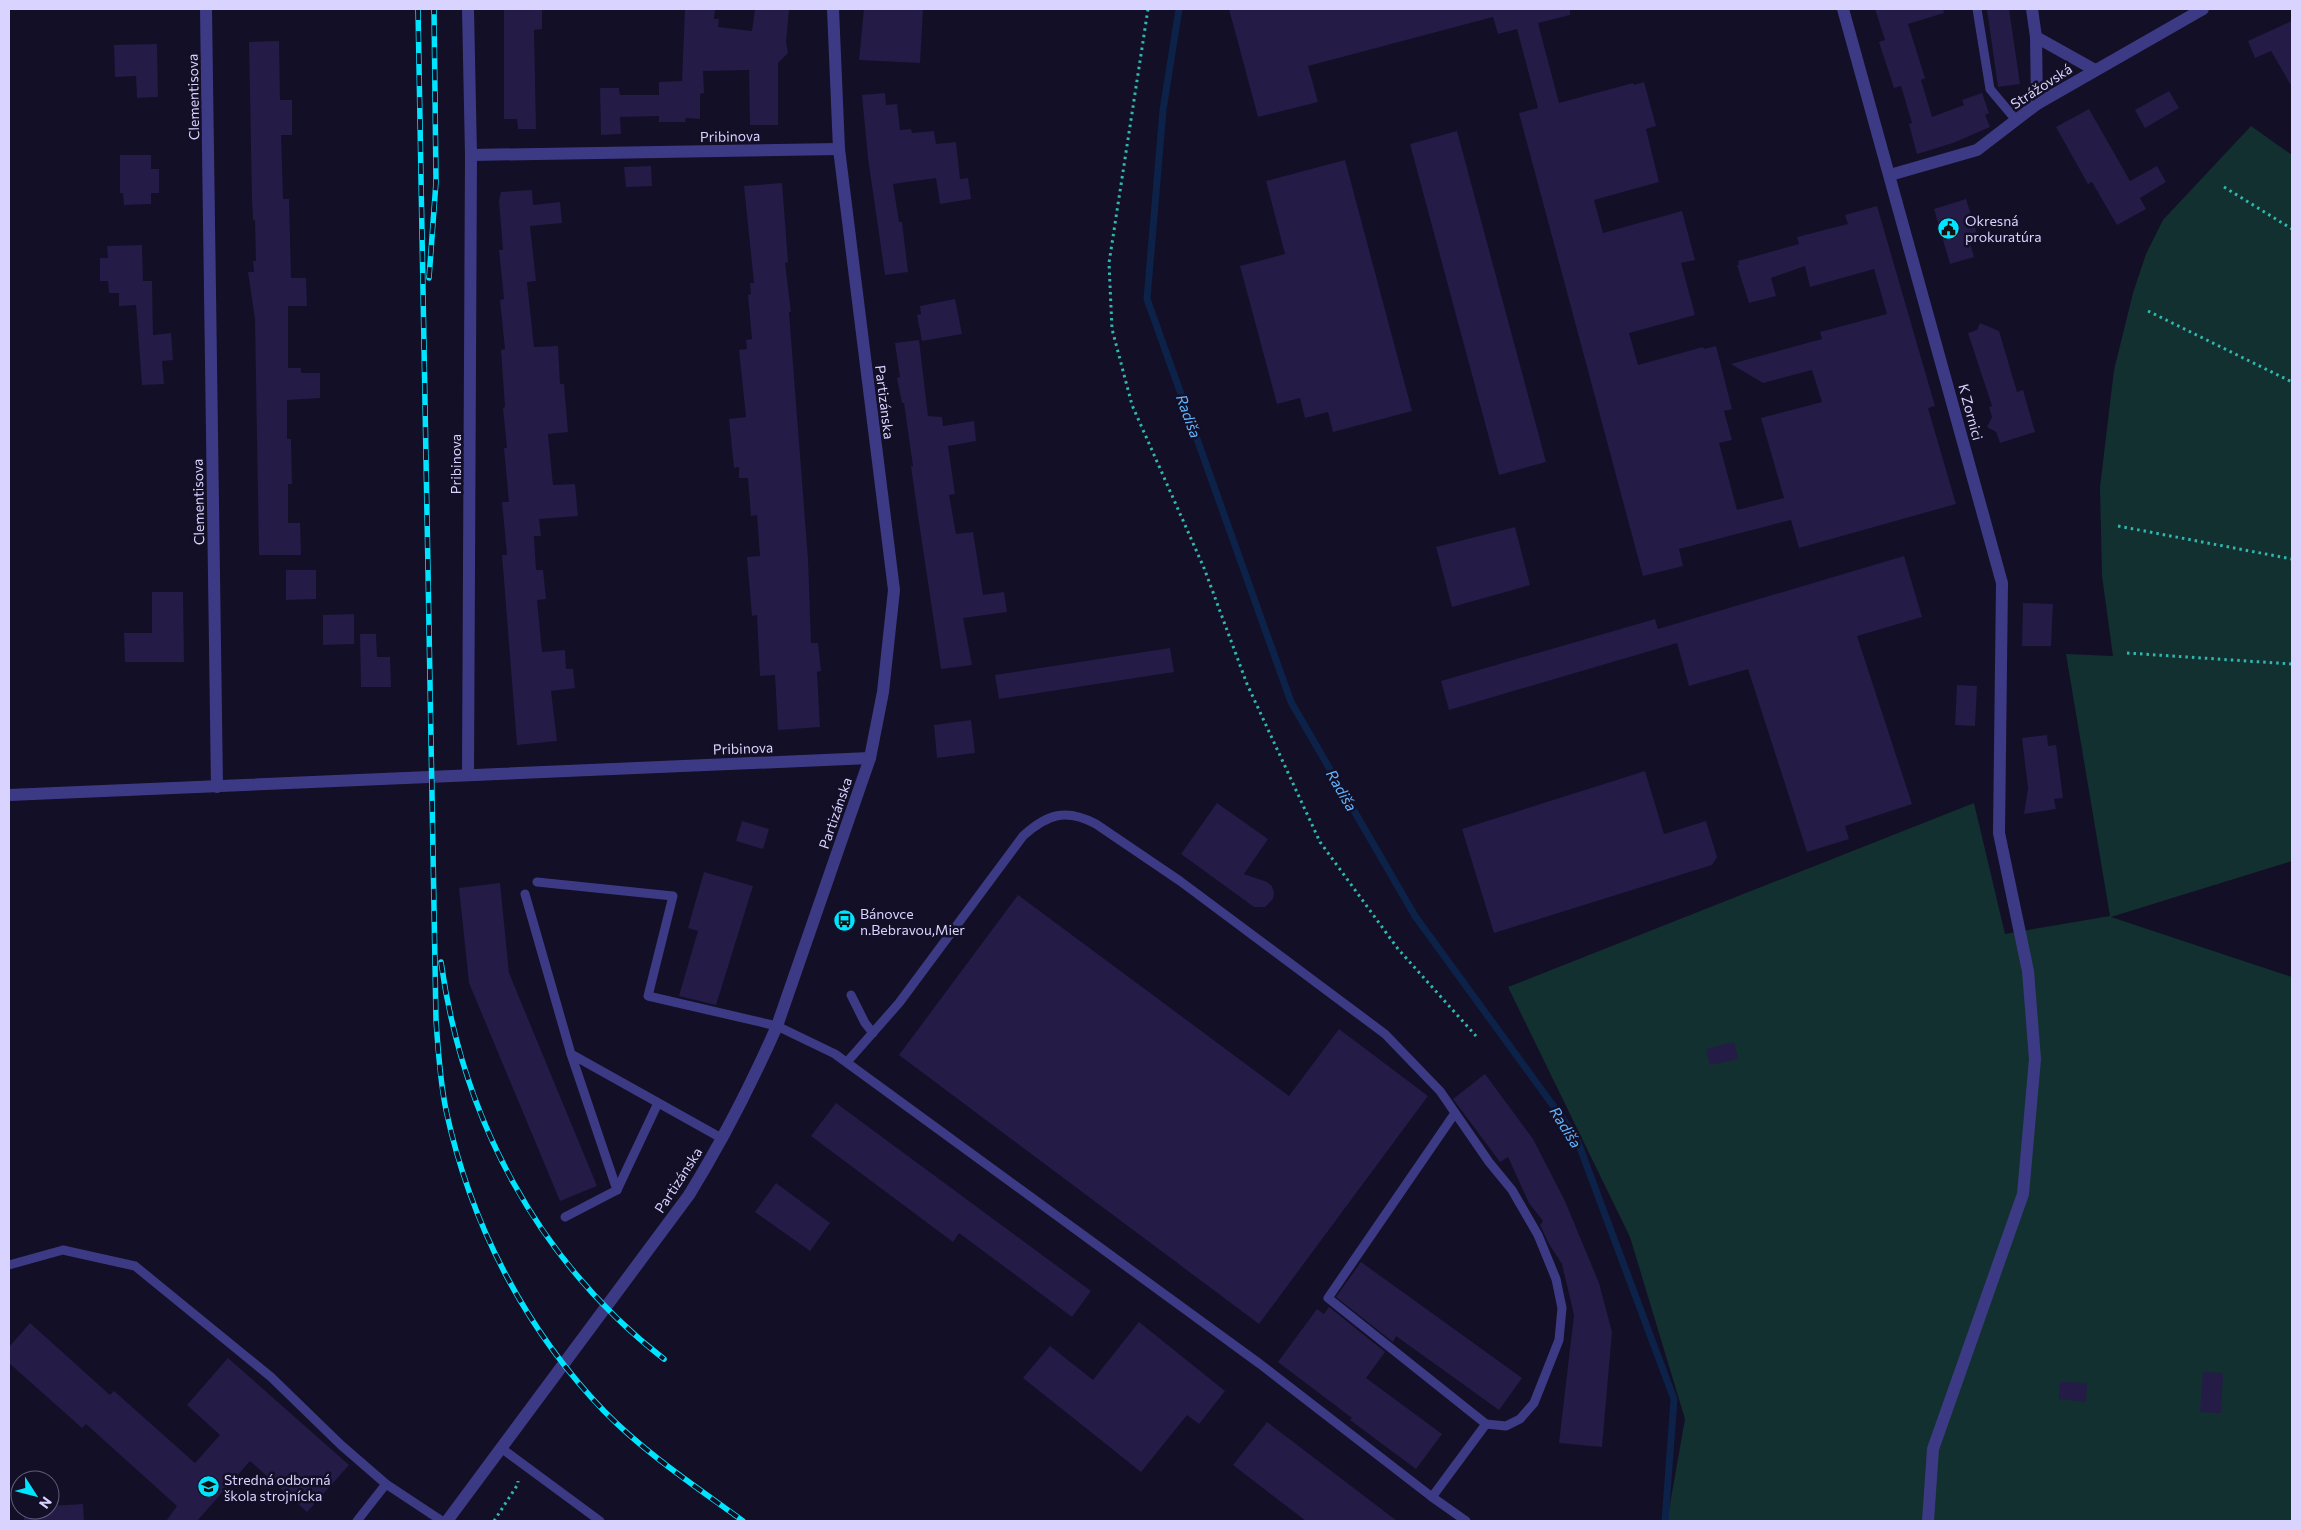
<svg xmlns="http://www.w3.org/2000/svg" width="2301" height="1530" viewBox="0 0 2301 1530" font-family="Commissioner,sans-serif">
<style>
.green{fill:#12302f}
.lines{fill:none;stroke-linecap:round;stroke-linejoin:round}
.stream{stroke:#0c2248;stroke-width:7}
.building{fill:#241b47}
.path{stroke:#2fb8b0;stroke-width:3;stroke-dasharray:2.5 4;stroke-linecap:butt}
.service{stroke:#3d3a85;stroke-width:9}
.minor{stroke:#3d3a85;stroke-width:12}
.tertiary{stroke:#3d3a85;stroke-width:12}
.rail-casing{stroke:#00e5ff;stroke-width:5.5}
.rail{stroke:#130f26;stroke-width:4;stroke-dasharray:11;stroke-linecap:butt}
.labels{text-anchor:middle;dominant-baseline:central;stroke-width:5;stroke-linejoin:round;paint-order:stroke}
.street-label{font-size:14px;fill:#d9d4ff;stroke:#130f26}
.poi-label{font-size:14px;fill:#d9d4ff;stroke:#130f26;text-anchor:start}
.water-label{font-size:15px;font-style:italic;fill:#62b6ff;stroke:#130f26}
</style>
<rect width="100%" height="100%" fill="#130f26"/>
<path class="green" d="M2251,126L2292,155V861L2111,917L2292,977V1521H1667L1685,1419L1630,1237L1508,987L1974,803L2005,934L2110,916L2066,654L2113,656L2102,576L2100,487L2114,370L2133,293L2146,254L2163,220Z"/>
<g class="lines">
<path class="stream" d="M1179,9L1163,110L1147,299L1291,702L1415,916L1576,1137L1674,1399L1665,1521"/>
</g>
<g class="building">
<path d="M504,9H542V29L534,30L536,129H518L517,119H504Z"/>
<path d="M685,9H715L714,19H719L718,27L752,31L755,9H789L786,42L788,53L778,63V125H750L749,70L703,71L704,93L700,94V119L686,118L685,122H659V116L620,117L621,134L601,135L600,88H619L620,95H659V82L682,81Z"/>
<path d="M864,9H923L920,63L859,60Z"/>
<path d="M1229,9H1570V15L1538,23L1559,103L1633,83L1634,85L1644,82L1656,126L1646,129L1659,182L1594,200L1603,233L1682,211L1695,260L1681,263L1695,315L1629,333L1638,365L1703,347L1704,349L1716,346L1732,409L1724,411L1732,440L1719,443L1737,510L1784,498L1761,418L1822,402L1812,370L1763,383L1731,364L1822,339L1820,332L1887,314L1874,269L1810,287L1805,266L1771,278L1776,296L1749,303L1737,265H1739L1738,261L1799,244L1797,237L1848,224L1845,215L1877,206L1935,406L1928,408L1956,504L1799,548L1791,520L1679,549L1683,566L1643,576L1519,113L1538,108L1517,29L1498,34L1493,17L1308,66L1318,102L1258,117Z"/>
<path d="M1875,9H1943L1944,13L1908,24L1925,78L1921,80L1932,117L1964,105L1962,100L1982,93L1989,113L1985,115L1990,127L1953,143L1917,154L1909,124L1912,123L1901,86L1894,88L1879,42L1885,40Z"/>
<path d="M1987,9H2009L2020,84L1998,87Z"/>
<path d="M2292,21V87L2271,51L2255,58L2248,41Z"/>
<path d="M279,41L280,100H292V135H281L283,199H289L291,278H306L307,306H288V368H301V373H320V398L287,400V439H291L292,484H288V523H300L301,555H259L255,319L248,272H254L253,261H256L255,220H253L252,200L249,42Z"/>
<path d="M157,44L158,97L137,98L136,76L115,77L114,45Z"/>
<path d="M2169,91L2179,108L2145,128L2135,110Z"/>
<path d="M885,93L886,105L897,104L900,130L911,129L912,133L934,131L936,144L956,142L960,179L968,178L971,199L940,204L936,178L893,184L899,222H902L908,272L885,275L868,158L862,95Z"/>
<path d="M2089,109L2130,181L2157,166L2166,182L2140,198L2146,209L2117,225L2092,182L2088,184L2056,127Z"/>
<path d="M1457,131L1546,462L1499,475L1410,144Z"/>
<path d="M120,155H151V169H159V193H151V204L124,205L123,193H120Z"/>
<path d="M1345,160L1412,411L1333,432L1328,412L1305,418L1300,398L1277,404L1240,266L1285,254L1266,181Z"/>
<path d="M651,166L652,186L626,187L624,167Z"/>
<path d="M782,183L788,262L785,263L791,312H789L808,559L811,643H818L821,671L817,672L820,727L778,730L775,675L760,676L757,615L752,616L747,557L760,556L757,515L751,516L748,478H739V467L734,468L729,419L746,417L739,350L747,349L746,340L752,339L748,295L751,294L750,283H754L744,186Z"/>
<path d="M532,190L533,205L560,202L562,223L530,226L536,281L527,282L534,347L558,346L560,384H564L568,432L548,434L553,485L575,484L578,516L539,519L541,536H534L536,570H543L546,599L537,600L542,652L565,650L566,669H573L575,688L551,691L557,741L517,745L502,555H507L502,502H509L504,448H507L503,408L505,407L501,350L505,349L500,300L504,299L499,250H503L499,201L501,192Z"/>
<path d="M1966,199L1979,240L1970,243L1974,257L1950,264L1934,209Z"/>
<path d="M142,245L143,281H152L153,335L171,333L173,360L162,361L164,384L142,385L136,305L119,306V293H109L108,281H100V258H108L107,246Z"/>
<path d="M955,299L962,334L922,341L917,315L921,314L920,306Z"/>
<path d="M1980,323L1999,331L2017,392L2023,390L2035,432L2000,443L1996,432L1987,427L1992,417L1989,407L1992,406L1968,333L1977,330Z"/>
<path d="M919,340L928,416L942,417L943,426L974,421L976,441L948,446L955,494L949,495L956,534L973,532L983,595L1004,592L1007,612L963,618L972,665L941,669L917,509L911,466H913L904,403H902L897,378L900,377L895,343Z"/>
<path d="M1515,527L1530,585L1452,607L1436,547Z"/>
<path d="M1904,556L1922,617L1857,636L1912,804L1845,826L1849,839L1807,852L1748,669L1689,686L1677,643L1449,710L1441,681L1655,619L1658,629Z"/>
<path d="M286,570H316V599L286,600Z"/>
<path d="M152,592H183L184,662H125L124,633H152Z"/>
<path d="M2023,603L2053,604L2051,646H2022Z"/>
<path d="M354,614V644L323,645V615Z"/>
<path d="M360,634H376L377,657H390L391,687H361Z"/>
<path d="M1170,648L1174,672L999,699L995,675Z"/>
<path d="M1957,685L1977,686L1975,726L1955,725Z"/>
<path d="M971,720L975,753L937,758L934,725Z"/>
<path d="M2047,735L2048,746L2056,745L2063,798L2054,799L2056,809L2024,814L2028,788L2022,738Z"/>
<path d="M1645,771L1664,834L1706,821L1717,857L1712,865L1494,933L1462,829Z"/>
<path d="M1217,803L1268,839L1244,874L1267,882L1272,886L1274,893L1273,899L1265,907H1254L1181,854Z"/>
<path d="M742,821L769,829L763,849L736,841Z"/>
<path d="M704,872L753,886L716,1005L679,996L698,931L688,928Z"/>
<path d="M500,883L509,973L597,1186L560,1201L469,983L459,888Z"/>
<path d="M1018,895L1289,1096L1339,1029L1428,1096L1259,1324L899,1055Z"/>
<path d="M1734,1042L1738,1059L1710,1065L1706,1049Z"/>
<path d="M1485,1074L1533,1139L1565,1201L1599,1283L1612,1332L1602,1447L1559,1443L1574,1315L1562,1264L1549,1244L1540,1225L1543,1221L1529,1203L1508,1157L1500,1162L1453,1099Z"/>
<path d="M836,1103L1091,1291L1072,1317L959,1233L953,1242L811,1136Z"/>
<path d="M776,1183L830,1223L810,1251L755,1212Z"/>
<path d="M1361,1262L1522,1378L1499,1410L1396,1336L1393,1342L1336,1297Z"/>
<path d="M1329,1307L1385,1352L1366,1378L1442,1434L1416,1469L1350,1420L1352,1418L1278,1362L1317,1309L1324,1314Z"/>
<path d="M1139,1322L1225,1391L1199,1424L1187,1415L1141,1472L1023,1378L1050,1346L1093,1380Z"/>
<path d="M30,1323L110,1395L114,1391L195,1463L220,1435L187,1405L228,1358L349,1465L307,1512L250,1461L197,1521H166L177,1506L86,1424L82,1428L9,1363V1347Z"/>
<path d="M2203,1372L2223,1373L2221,1413L2200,1412Z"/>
<path d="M2060,1382L2087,1383L2086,1402L2059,1399Z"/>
<path d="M1267,1422L1397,1521H1306L1233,1465Z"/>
<path d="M83,1504L84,1521H24V1510H50V1506Z"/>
</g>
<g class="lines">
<g class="path">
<path d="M1148,9L1109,263L1112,329L1132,405L1204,568L1247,684L1320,842L1398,949L1476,1036"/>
<path d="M2224,187L2292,229"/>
<path d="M2148,311L2292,382"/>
<path d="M2118,526L2292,559"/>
<path d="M2127,653L2292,664"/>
<path d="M494,1521L518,1484V1481"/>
</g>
<g class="service">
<path d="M1977,9L1990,89L2016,120"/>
<path d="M537,882L673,896L648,996L777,1026L835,1054L1260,1364L1432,1497L1486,1424L1328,1298L1455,1113"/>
<path d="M525,894L571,1054L723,1139"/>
<path d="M851,995L865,1023L873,1033"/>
<path d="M847,1062L899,1003L1023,836C1047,814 1066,808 1096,824L1180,881L1385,1034L1440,1091L1489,1162L1512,1190L1538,1235L1556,1279L1562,1308L1559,1340L1534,1403L1520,1419L1506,1426L1486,1424"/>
<path d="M617,1190L658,1103"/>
<path d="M565,1217L617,1190L571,1054"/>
<path d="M9,1265L63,1250L135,1266L271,1377L341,1445L386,1484L442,1521"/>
<path d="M501,1448L600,1521"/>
<path d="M1432,1497L1466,1521"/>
<path d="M357,1521L386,1484"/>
</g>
<g class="minor">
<path d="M206,9L217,787"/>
<path d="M1843,9L2002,583L1999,833L2028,971L2035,1059L2023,1194L1933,1449L1928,1521"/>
<path d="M2032,9L2036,37L2037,104"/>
<path d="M2036,37L2095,70"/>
<path d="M471,155L839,149"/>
<path d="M1890,175L1977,150L2037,104L2203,9"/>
<path d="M468,774L471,155L468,9"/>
<path d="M9,795L870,758"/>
</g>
<path class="tertiary" d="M447,1521L689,1195C723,1140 751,1085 777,1026L870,758L883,692L894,590L839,149L833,9"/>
<defs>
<g id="rail">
<path d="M418,9L436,1020C438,1050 440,1081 446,1110C470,1222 524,1328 604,1411C645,1453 695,1486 743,1521"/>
<path d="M429,278L436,182L434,9"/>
<path d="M441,962C463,1120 538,1261 664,1359"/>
</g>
</defs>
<use href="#rail" class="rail-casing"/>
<use href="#rail" class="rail"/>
</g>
<defs>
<symbol id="civic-disc" viewBox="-11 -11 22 22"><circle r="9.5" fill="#00e5ff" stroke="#130f26"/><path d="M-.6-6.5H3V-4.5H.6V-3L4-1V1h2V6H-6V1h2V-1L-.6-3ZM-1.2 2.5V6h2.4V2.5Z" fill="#111"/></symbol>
<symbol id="bus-disc" viewBox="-11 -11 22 22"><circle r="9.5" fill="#00e5ff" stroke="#130f26"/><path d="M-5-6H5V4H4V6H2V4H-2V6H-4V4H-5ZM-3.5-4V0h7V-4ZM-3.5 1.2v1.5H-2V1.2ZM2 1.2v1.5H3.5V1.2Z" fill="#111"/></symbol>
<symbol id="school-disc" viewBox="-11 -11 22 22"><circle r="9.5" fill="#00e5ff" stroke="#130f26"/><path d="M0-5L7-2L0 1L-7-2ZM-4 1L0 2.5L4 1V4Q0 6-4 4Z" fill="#111"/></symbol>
</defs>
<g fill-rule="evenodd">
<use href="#civic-disc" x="1936" y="216" width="25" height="25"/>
<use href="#bus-disc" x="832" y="908" width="25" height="25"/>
<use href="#school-disc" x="196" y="1474" width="25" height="25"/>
</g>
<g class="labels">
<g class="street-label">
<text transform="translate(2041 86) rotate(-33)">Strážovská</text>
<text transform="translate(193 97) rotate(-91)">Clementisova</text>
<text transform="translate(730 136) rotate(-1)">Pribinova</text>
<text transform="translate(885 402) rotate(83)">Partizánska</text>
<text transform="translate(1971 412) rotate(75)">K Zornici</text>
<text transform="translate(455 464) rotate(-90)">Pribinova</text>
<text transform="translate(198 502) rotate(-91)">Clementisova</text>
<text transform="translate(743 748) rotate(-2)">Pribinova</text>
<text transform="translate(835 813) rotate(-71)">Partizánska</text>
<text transform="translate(678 1180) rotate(-57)">Partizánska</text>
</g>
<g class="poi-label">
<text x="1965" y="220">Okresná<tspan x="1965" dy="16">prokuratúra</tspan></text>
<text x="860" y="913">Bánovce<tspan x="860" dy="16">n.Bebravou,Mier</tspan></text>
<text x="224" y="1479">Stredná odborná<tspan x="224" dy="16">škola strojnícka</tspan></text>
</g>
<g class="water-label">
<text transform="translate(1189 416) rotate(70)">Radiša</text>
<text transform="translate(1342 790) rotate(60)">Radiša</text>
<text transform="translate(1566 1127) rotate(58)">Radiša</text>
</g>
</g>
<rect width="2301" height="1530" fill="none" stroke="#d9d4ff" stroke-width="20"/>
<g transform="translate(35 1495) rotate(126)"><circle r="24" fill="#130f26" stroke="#625e7d"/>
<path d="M0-4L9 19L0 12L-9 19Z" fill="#00e5ff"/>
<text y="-8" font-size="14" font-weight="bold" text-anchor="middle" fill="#d9d4ff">N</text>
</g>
</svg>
